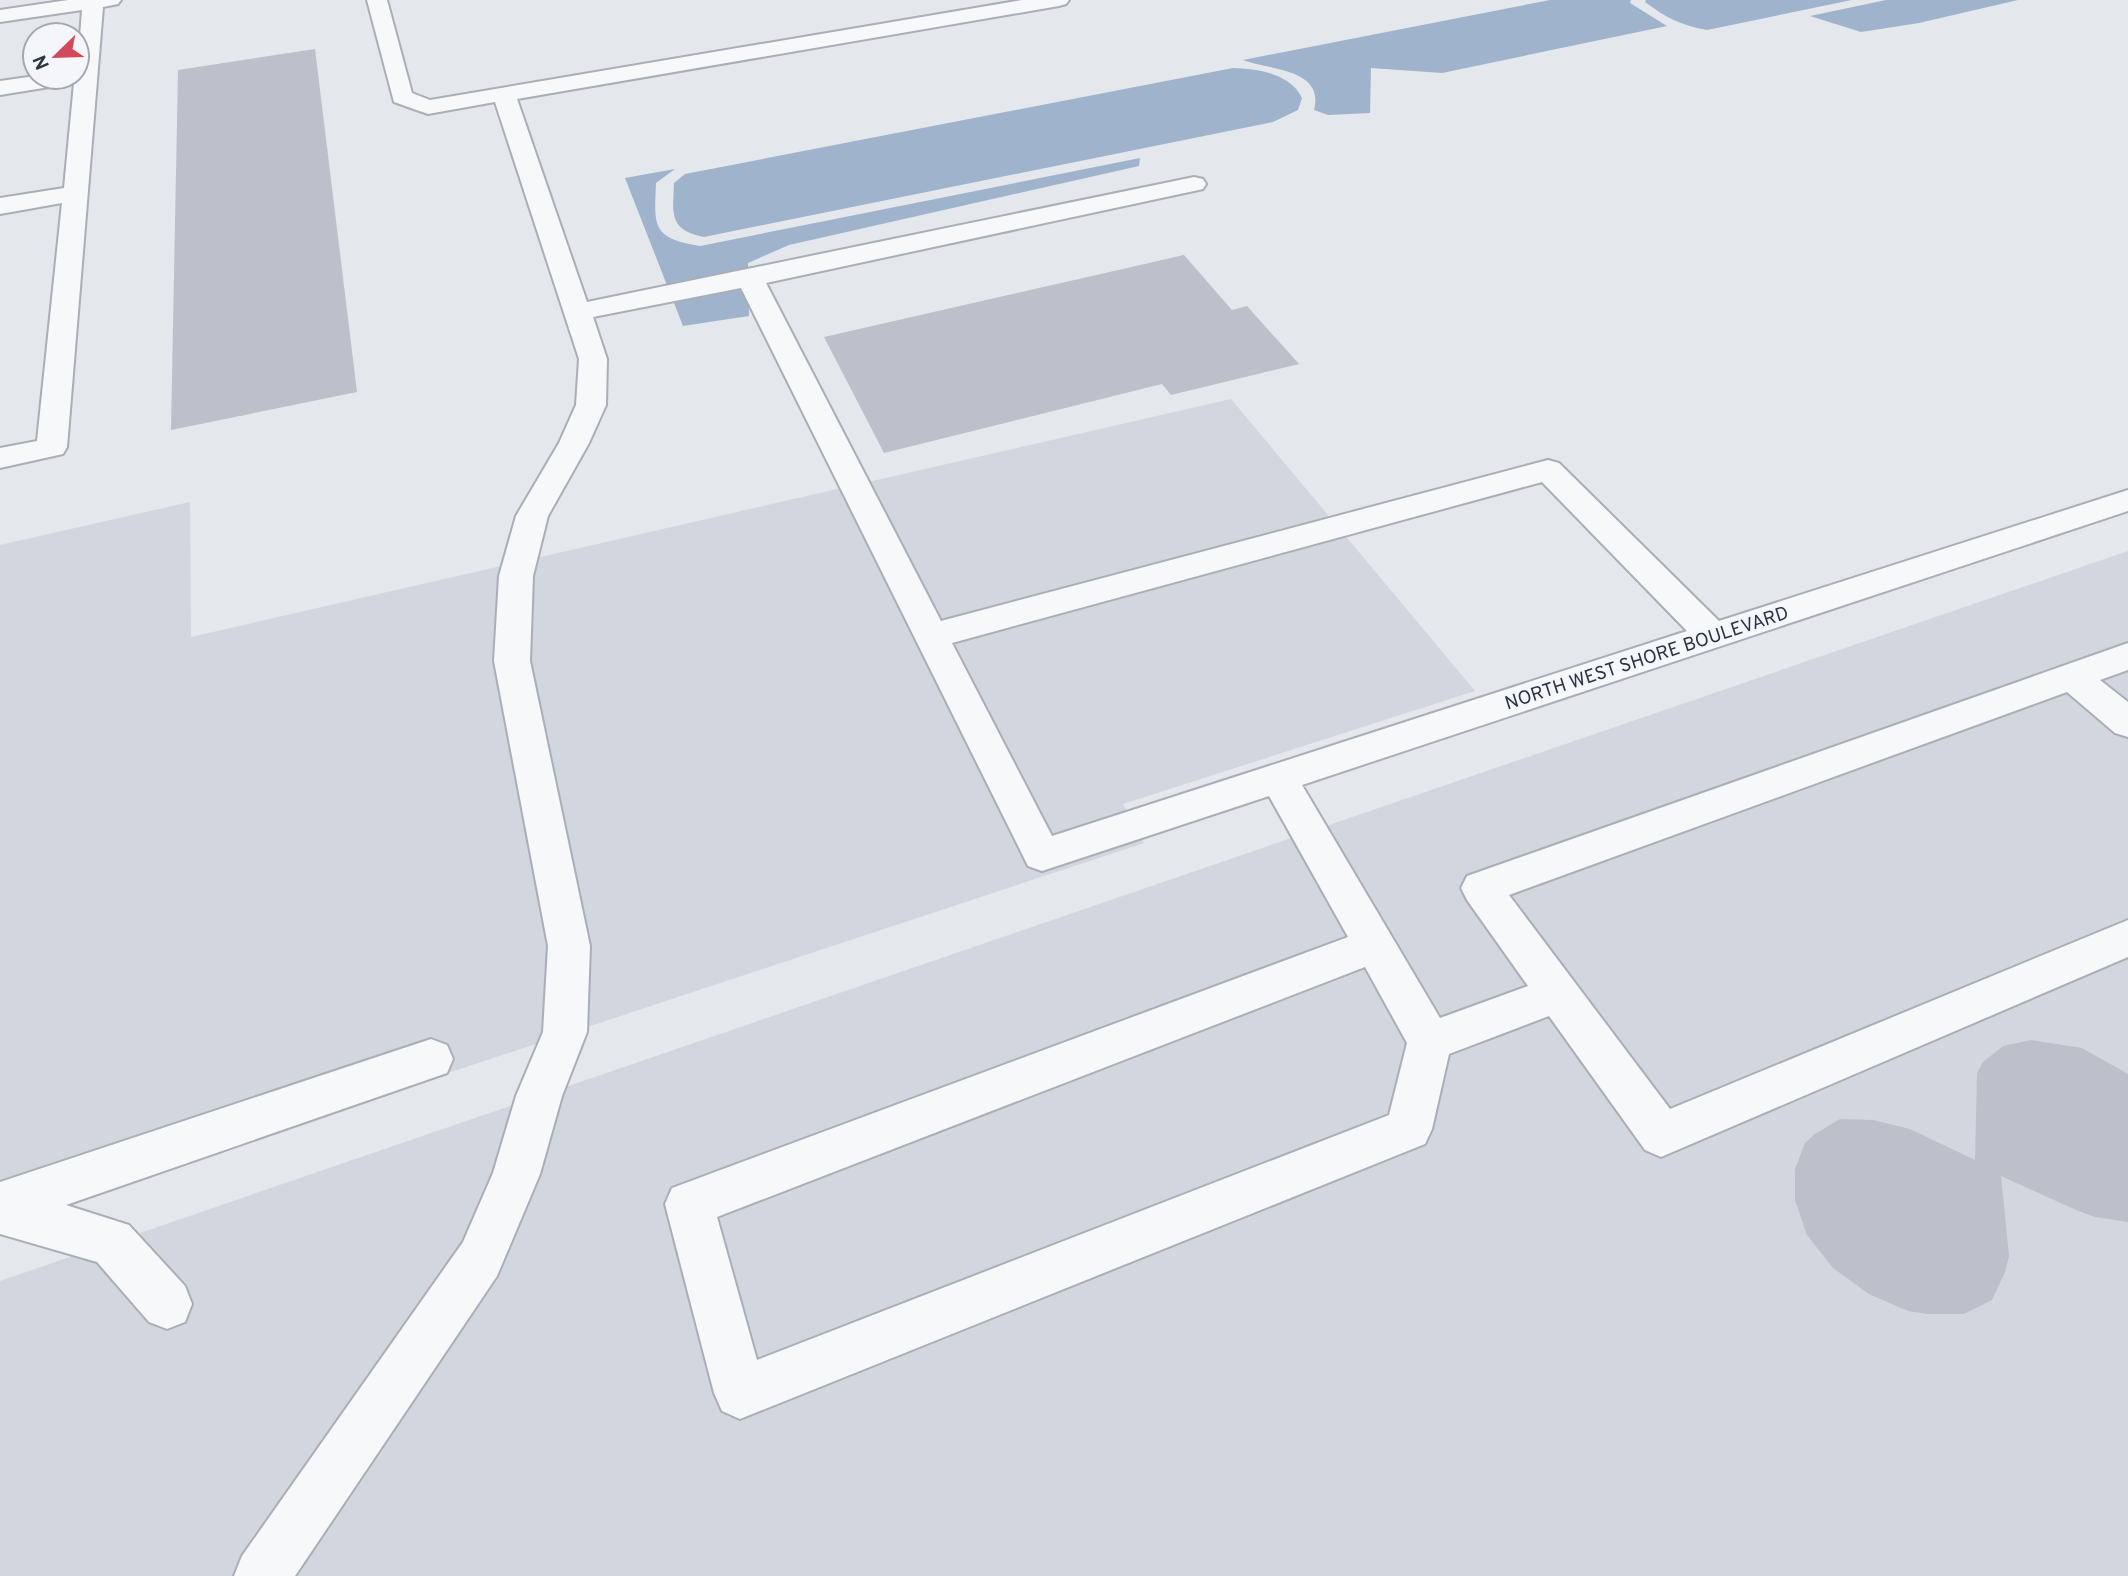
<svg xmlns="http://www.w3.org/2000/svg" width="2128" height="1576" viewBox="0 0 2128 1576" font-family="Overpass,sans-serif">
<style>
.built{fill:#d2d6de}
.water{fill:#9fb4cc}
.building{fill:#bbc0ca}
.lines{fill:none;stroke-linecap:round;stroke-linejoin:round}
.minor-casing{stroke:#a9aeb7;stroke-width:4}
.minor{fill:#f7f8fa;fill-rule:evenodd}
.labels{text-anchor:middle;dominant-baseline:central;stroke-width:5;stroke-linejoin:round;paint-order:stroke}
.street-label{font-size:19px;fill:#2b3445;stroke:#f4f6f9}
</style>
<rect width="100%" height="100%" fill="#e4e7ec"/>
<g class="built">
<path d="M1231,399L1475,691L1123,804L1144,843L0,1221V545L190,502L191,637Z"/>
<path d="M2128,551V1576H0V1281Z"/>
</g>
<g class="water">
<path d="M1550,0H1631L1630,3L1667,26L1442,73L1371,68L1370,113L1328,115L1314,110C1325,68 1268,70 1243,60Z"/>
<path d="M1646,0H1852L1707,30C1682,26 1665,17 1645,2Z"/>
<path d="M1886,0H2018L1919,23L1861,32L1810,16Z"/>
<path d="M1233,68C1258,69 1290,73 1302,98L1298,110L1273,122L704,237C668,230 673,213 674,183L685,174Z"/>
<path d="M1140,158L1139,166L789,245L748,263L749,316L683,326L625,178L675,169L656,183C654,227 652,238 700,246Z"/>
</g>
<g class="building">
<path d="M315,49L357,392L171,430L178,70Z"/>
<path d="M1184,255L1232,310L1247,306L1299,364L1171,395L1162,384L884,453L824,337Z"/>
<path d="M2031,1040L2082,1048L2128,1074V1222L2095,1217L2076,1210L2001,1176L2009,1256L2005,1272L1992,1300L1964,1314H1927L1908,1311L1869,1294L1833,1268L1807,1235L1795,1200V1169L1805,1143L1815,1134L1840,1119L1873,1120L1910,1129L1975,1160L1977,1073L1983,1062L2003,1046Z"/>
</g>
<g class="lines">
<defs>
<g id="minor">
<path d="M68,0H121L118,4L103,7L67,447L63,454L0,468V448L37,441L62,203L0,214V198L64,188L74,83L0,95V81L35,76L77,77L82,10L0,22V10Z"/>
<path d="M367,0H387L412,93L430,100L1022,0H1069L1066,4L1059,6L517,99L587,302L1194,177L1203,179L1206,184L1203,189L1194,191L766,283L941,621L1548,460L1559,463L1719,621L2128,490V511L1302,785L1440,1018L1528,986L1467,900L1461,888L1467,876L2128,643V670L2100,680L2128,702V737L2115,733L2067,692L1509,895L1670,1109L2128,920V957L1661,1157L1645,1150L1549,1016L1449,1054L1432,1129L1425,1144L740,1419L722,1411L714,1393L665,1204L672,1188L1348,937L1269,796L1042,871L1028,866L741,288L593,317L607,359L606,405L589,443L548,516L533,576L530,661L590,946L587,1032L562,1096L540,1174L497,1276L295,1576H234L242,1556L463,1242L493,1173L516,1096L543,1032L548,946L494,661L499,576L516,516L559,443L576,405L579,359L495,102L428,114L394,102ZM1542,482L1687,631L1052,836L952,643ZM1365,967L1407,1043L1389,1115L757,1360L717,1217Z"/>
<path d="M431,1039L447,1045L453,1059L447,1073L66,1205L129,1225L185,1286L192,1304L185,1322L167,1329L149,1322L97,1262L0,1234V1182Z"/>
</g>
</defs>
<use href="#minor" class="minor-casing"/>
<use href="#minor" class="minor"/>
</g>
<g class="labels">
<g class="street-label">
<text transform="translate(1647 659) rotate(-18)">NORTH WEST SHORE BOULEVARD</text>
</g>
</g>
<g transform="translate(56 56) rotate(247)"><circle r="33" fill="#f4f6f9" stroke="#a4a8b1" stroke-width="2"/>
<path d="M0-5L12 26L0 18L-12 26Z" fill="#d1495b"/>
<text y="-10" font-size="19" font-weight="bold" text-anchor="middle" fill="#2b3445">N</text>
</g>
</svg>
